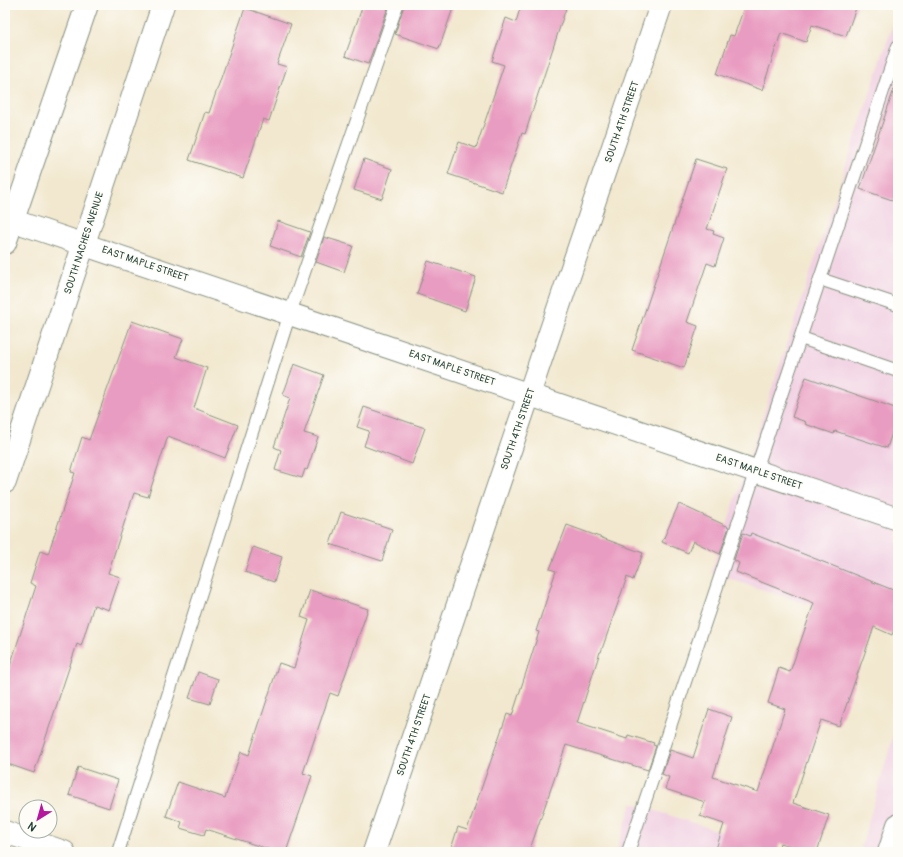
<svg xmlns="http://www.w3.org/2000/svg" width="903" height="857" viewBox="0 0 903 857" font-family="Pangolin,sans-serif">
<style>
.built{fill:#f1d0e2}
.building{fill:#e99cc1}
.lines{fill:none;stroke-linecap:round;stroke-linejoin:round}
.service-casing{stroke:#889282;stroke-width:14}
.minor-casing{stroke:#889282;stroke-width:24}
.service{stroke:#fff;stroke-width:12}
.minor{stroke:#fff;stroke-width:22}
.labels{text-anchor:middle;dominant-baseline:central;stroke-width:3.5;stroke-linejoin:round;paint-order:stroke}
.street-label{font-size:10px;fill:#1f3d34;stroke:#fdfcf7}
</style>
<rect width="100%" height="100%" fill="#fdfcf7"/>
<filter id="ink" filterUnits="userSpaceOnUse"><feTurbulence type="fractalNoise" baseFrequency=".025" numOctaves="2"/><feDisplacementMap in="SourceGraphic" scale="8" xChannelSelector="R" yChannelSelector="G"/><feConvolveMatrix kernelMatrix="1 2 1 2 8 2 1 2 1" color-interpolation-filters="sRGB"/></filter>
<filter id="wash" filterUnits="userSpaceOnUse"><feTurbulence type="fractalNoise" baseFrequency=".012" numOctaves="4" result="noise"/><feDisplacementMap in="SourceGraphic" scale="16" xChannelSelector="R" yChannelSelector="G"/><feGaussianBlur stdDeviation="0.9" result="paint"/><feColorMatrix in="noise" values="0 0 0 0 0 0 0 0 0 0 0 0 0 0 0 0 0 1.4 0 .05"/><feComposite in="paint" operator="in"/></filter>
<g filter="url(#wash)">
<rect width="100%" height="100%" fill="#f2e8cf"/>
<g class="built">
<path d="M898,9V633L711,573Z"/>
<path d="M898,719V852H860Z"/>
<path d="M632,803L783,852H616Z"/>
</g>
<g id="blocks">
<g class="building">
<path d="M363,5H389L368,64L345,56Z"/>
<path d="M404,5H454L439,49L395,34Z"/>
<path d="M521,5H567L525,134L522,133L502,192L448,174L459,142L476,148L504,65L492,61L506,18L516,22Z"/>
<path d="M745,5H857L846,36L812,25L806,42L781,33L762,90L717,74L730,35L734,36Z"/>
<path d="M245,8L291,24L277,64L287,67L269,121L263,119L243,178L189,160L205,112L209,113Z"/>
<path d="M894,89H898V202L860,189Z"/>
<path d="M364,159L392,169L382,199L354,190Z"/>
<path d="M696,159L727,169L707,229L714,231L713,234L724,238L715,266L707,263L687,322L698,326L684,368L632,350Z"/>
<path d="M278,221L310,232L301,257L270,246Z"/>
<path d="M324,237L353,246L344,272L316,262Z"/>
<path d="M428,261L476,277L465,311L417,294Z"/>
<path d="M132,321L183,339L176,357L207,368L194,408L238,425L225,458L168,436L148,497L134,493L108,573L120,577L109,610L94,605L81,646L77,644L34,773L5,763V668L9,669L36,586L30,583L40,551L48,554L75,473L71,472L82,437L89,440Z"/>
<path d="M294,364L324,375L304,433L318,437L307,470L305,469L302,478L275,470L281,450L274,447L290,398L283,395Z"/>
<path d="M806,377L898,409V415L887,448L835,431L834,434L805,424L806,422L792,417Z"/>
<path d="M364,407L425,428L412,464L364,446L369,431L357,427Z"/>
<path d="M679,504L729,527L720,554L693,541L688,553L662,542Z"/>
<path d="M341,512L392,529L382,561L330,544Z"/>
<path d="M567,525L643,553L633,580L627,577L601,652H600L577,723L627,739L628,735L654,743L653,745L656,746L648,770L566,745L529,852H450L458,827L467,830L507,714L512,716L539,632L536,631L556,571L550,569Z"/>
<path d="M743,533L750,536L751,533L898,592V619L892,635L874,627L839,726L821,720L793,803L829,815L817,852H809L780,843L777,852H715L724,824L700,816L705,802L665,789L669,777L662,774L670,750L693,758L709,709L732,717L713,777L758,792L785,709L768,703L779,668L790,672L814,603L736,572L739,563L734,560Z"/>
<path d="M253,547L282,557L274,582L245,572Z"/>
<path d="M310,590L368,609L338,696L330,693L303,773L312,776L286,852H277L206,829L204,835L180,828L182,822L166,816L178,782L225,798L241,752L249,755L279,663L294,668L309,620L301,617Z"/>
<path d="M198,672L218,679L210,704L189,698Z"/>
<path d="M78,767L118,780L109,808L69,795Z"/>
</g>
</g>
</g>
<g filter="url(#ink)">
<use href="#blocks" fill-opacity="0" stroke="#889282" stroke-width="1"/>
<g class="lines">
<defs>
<g id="service">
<path d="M820,279L898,305"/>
<path d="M801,338L898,371"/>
<path d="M118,852L290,313L397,5"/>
<path d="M628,852L898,46"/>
</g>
<g id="minor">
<path d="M5,218L898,519"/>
<path d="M5,243L87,5"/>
<path d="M5,482L163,5"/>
<path d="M5,832L64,852"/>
<path d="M374,852L661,5"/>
<path d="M889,852L898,825"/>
</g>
</defs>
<use href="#service" class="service-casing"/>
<use href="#minor" class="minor-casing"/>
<use href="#service" class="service"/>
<use href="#minor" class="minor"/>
</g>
</g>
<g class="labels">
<g class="street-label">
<text transform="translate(622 122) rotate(-71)">SOUTH 4TH STREET</text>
<text transform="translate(84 243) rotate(-72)">SOUTH NACHES AVENUE</text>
<text transform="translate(145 264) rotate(19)">EAST MAPLE STREET</text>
<text transform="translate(452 368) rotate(19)">EAST MAPLE STREET</text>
<text transform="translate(518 429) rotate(-71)">SOUTH 4TH STREET</text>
<text transform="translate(759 472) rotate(19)">EAST MAPLE STREET</text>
<text transform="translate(414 735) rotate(-71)">SOUTH 4TH STREET</text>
</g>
</g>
<rect width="903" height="857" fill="none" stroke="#fdfcf7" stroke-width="20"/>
<g transform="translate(38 819) rotate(217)"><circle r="19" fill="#fdfcf7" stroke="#a4b0a9"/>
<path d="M0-3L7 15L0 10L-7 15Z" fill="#b5179e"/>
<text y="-6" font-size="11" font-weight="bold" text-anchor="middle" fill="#1f3d34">N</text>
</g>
</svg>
